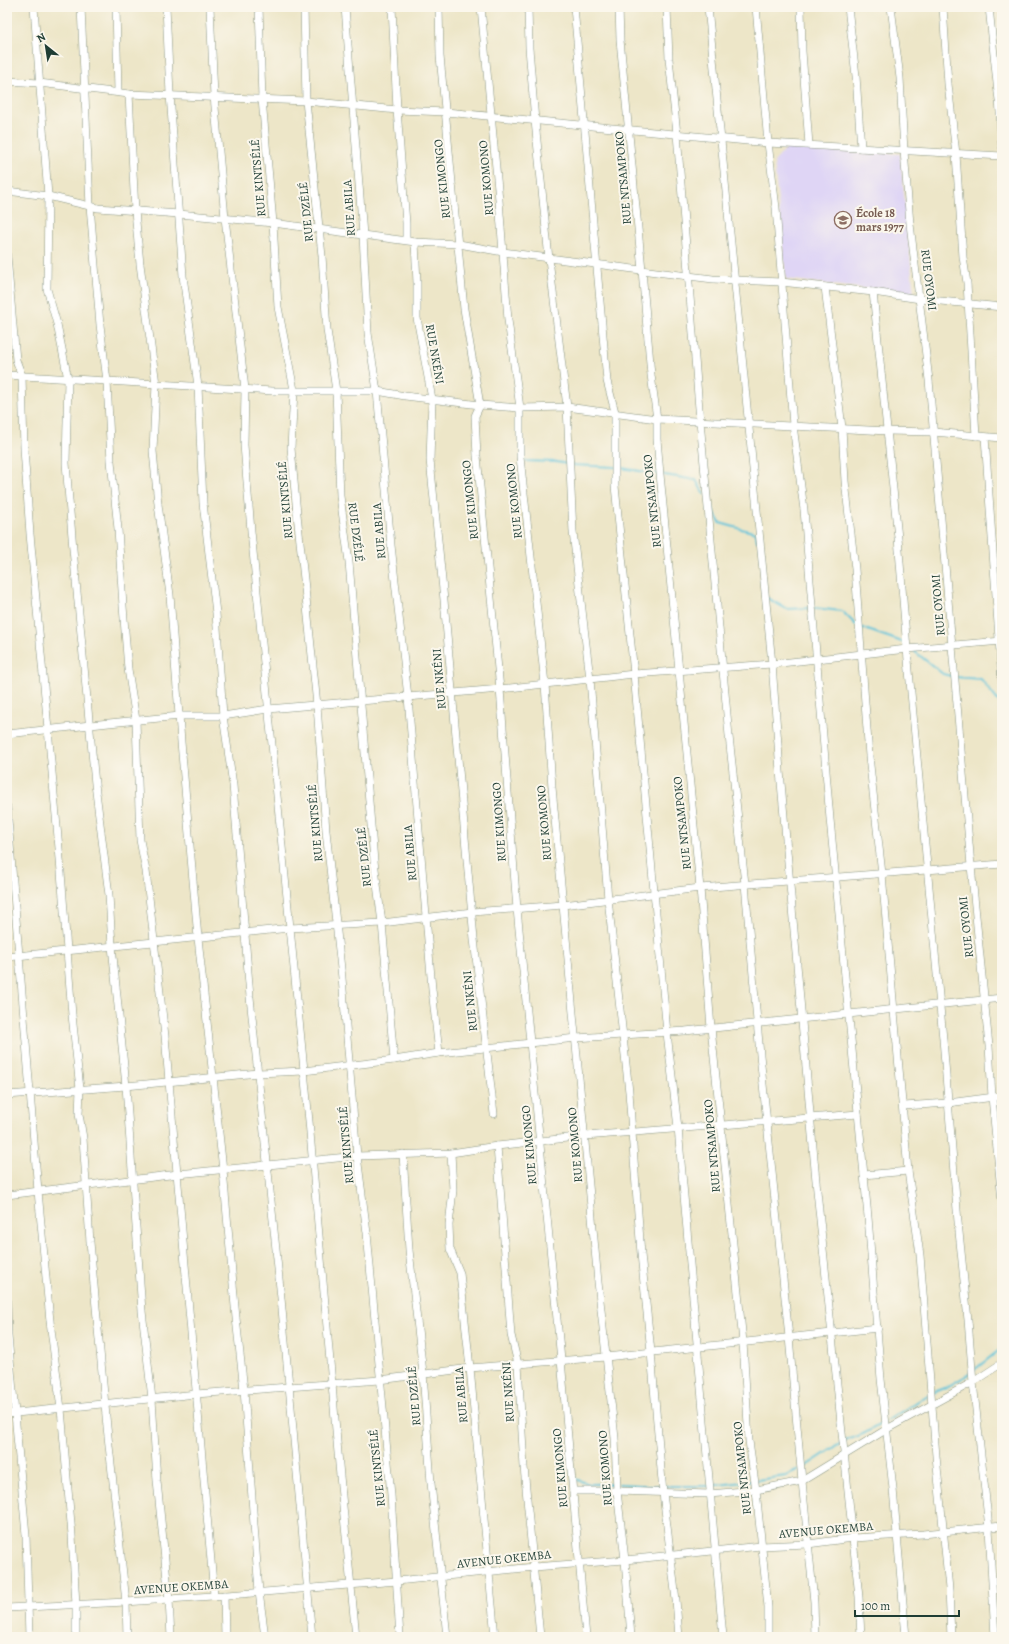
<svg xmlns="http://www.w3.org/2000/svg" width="1009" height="1644" viewBox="0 0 1009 1644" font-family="Alegreya,serif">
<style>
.built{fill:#dfd5f5}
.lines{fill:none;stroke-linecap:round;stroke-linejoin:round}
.stream{stroke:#5ec4db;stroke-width:2}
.street-casing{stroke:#86927e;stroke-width:8}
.street{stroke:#fff;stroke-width:7}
.labels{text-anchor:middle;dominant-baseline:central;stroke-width:4;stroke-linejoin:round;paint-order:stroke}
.street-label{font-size:12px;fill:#1f3d34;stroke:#fbf7ec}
.education-label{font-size:12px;font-weight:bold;fill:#785e54;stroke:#fbf7ec;text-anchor:start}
</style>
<rect width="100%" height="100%" fill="#fbf7ec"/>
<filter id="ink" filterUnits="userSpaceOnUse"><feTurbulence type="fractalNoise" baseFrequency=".025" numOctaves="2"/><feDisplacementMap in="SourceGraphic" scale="8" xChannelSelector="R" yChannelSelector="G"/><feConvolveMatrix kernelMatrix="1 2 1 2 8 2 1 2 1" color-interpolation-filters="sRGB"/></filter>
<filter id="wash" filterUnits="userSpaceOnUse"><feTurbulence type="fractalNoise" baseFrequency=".012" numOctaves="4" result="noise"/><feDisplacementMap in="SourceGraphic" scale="16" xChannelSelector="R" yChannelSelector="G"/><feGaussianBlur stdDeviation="0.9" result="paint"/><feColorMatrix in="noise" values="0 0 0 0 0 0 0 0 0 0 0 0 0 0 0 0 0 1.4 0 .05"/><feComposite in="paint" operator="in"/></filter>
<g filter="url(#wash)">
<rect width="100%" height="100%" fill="#ede6c8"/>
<path class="built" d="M787,148L900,154L914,295L786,279L774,162Z"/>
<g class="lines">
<g class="stream">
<path d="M525,461L556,462L568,464"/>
<path d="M572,465L615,467L696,480L704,494"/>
<path d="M710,505L720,523L756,533L757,541"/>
<path d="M767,598L787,609L810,608"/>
<path d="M814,608L842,611L856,625"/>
<path d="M862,628L905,643"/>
<path d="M914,651L943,674L955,677L981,679L1002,706"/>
<path d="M974,1370L1002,1348"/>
<path d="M932,1393L945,1388L971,1373"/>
<path d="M888,1420L928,1395"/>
<path d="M845,1441L865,1433L884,1422"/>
<path d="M803,1468L841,1443"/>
<path d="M575,1479L589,1484H615"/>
<path d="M757,1480L786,1476L799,1470"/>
<path d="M619,1484L661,1486"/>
<path d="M665,1486H709L752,1481"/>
</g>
</g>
</g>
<g filter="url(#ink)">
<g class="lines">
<defs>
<g id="street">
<path d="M34,7L48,196L47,289L57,324L68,379L66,463L73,549L95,784L109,895L112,946L126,1086L142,1311L152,1399L157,1481L169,1599L171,1637"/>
<path d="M81,7L90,206L100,325L107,381L111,461L118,529L123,606L128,669L136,720L140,840L146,871L165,1036L214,1595"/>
<path d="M116,7L118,92"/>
<path d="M166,7L170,94L183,276L198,386L203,503L216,613L223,716L233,785L250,997L281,1298L312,1637"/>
<path d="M210,7L214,96L225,218L245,389L244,445L251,531L309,1121L340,1476L356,1637"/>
<path d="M259,7L262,99L273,223L278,307L294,390L291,448L297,514L307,607L317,705L326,831L342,978L357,1156L367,1233L391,1495L400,1637"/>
<path d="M304,7L306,101L322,256L327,330L336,391L340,496L349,562L374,861L382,923L394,1060"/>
<path d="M345,7L363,235L368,333L377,391L391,545L408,697L432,989L439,1053"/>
<path d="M392,7L397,110L406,223V240"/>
<path d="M439,7L440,56L464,309L480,405L475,416L477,456L500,689L517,909L561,1360L586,1637"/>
<path d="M481,7L499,200L508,320L520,408V457L545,684L552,787L598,1282L615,1438L617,1491L625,1560L631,1637"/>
<path d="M528,7L529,48L535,121L549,259L567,407L573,532L590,679L608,899L629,1092L641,1254L651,1352L663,1493L676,1600L679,1637"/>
<path d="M574,7L607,381L615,412V486L634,674L667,1033L678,1128L723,1637"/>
<path d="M619,7L620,40L642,270L651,375L657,419V439L660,474L700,888L711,1028L743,1342L749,1441L756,1490L768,1607V1637"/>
<path d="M667,7L669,59L677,134L700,421L729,736L745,884L760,1055L789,1337L802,1481L814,1602L815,1637"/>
<path d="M708,7L772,664L780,771L816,1181L859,1597L861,1637"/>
<path d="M756,7L768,143L776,208L793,425L804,510L830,819L868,1217L881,1379L893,1489L906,1637"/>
<path d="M801,7L802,51L809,145"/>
<path d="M848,7L856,76L861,148"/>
<path d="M891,7L900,78L904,151L910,224L929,380L971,866L989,1046L992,1097L1002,1201"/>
<path d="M943,7L948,84L956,154L963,257L967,283L976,436"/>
<path d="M989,7L998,93C1001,110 1000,128 1002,146"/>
<path d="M7,81L39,83L129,94L306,101L397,110L446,112L768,143L1002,156"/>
<path d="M129,94L135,211L140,264L156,384L153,451L158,504L170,595L181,742L198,938L223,1170L236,1318L244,1390L259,1592L265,1637"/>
<path d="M7,191L48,196L98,208L179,214L273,223L415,242L459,244L503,252L664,273L713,279L781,282L873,292L920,299L1002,307"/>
<path d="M415,242L417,283V318L432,399L430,460L444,600L474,939L494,1114"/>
<path d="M7,256L16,360L22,376L24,449L30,534L60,859L72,1015L80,1089L79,1114L83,1138L90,1242L107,1427L126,1602L127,1637"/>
<path d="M825,287L842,428L845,481L855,569L869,756L882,874L908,1171L920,1255L936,1456L949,1589L951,1637"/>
<path d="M873,292L898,538L907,649L943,1039L958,1222L968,1320L973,1382L989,1528L995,1637"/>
<path d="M7,375L272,391H377L405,396L480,405L520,408L567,407L657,419L888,431L933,432L1002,438"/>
<path d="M985,437L1002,682"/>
<path d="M7,734L109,723L180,716H223L268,709L500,689L634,674L772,664L907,649L1002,641"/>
<path d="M7,807L38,1191L50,1321L61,1409L72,1535L76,1605V1637"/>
<path d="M7,957L290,928L382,923L472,912L563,905L700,888L1002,864"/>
<path d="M7,1095L126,1086L258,1073L304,1071L394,1060L439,1053L576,1038L685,1031L1002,998"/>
<path d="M904,1106L948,1103L1002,1096"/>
<path d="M497,1146L511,1335L518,1364L524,1467L540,1637"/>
<path d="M451,1153L453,1190L449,1225L450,1249L460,1273L470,1368L495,1637"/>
<path d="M403,1154L409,1250L423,1373L431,1483L447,1637"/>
<path d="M864,1175L908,1171"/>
<path d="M7,1195L178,1174L357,1156L451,1153L497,1146L585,1136L858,1114"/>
<path d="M7,1301L8,1336L26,1535L29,1637"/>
<path d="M7,1414L196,1394L380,1380L470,1368L606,1357L878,1328"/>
<path d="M573,1491H617L709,1494L756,1490L802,1481L887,1429L973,1382L1002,1363"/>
<path d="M224,1595L225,1637"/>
<path d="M7,1608L126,1602L241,1594L397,1581L534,1567L625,1560L761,1546L808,1544L853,1538L923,1534L1002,1526"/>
</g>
</defs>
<use href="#street" class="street-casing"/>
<use href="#street" class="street"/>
</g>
</g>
<defs>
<symbol id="school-ring" viewBox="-11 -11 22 22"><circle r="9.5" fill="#fbf7ec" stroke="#8d6e63" stroke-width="1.5"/><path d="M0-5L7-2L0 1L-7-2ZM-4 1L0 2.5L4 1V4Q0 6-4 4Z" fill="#8d6e63"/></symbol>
</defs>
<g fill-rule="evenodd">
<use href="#school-ring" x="833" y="210" width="20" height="20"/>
</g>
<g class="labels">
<g class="street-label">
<text transform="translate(258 178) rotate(-95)">RUE KINTSÉLÉ</text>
<text transform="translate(486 178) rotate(-95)">RUE KOMONO</text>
<text transform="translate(623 178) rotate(-95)">RUE NTSAMPOKO</text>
<text transform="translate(442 179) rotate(-96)">RUE KIMONGO</text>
<text transform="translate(349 208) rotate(-94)">RUE ABILA</text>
<text transform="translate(306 212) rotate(-96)">RUE DZÉLÉ</text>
<text transform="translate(929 280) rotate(83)">RUE OYOMI</text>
<text transform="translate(435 354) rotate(80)">RUE NKÉNI</text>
<text transform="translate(285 500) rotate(-95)">RUE KINTSÉLÉ</text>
<text transform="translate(470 500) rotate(-96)">RUE KIMONGO</text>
<text transform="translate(514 501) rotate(-96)">RUE KOMONO</text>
<text transform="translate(652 501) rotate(-96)">RUE NTSAMPOKO</text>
<text transform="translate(379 531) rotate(-95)">RUE ABILA</text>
<text transform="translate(356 532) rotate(83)">RUE DZÉLÉ</text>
<text transform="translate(938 605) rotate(-95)">RUE OYOMI</text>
<text transform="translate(439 679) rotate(-95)">RUE NKÉNI</text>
<text transform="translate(499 822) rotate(-94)">RUE KIMONGO</text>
<text transform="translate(315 823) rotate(-95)">RUE KINTSÉLÉ</text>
<text transform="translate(544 823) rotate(-95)">RUE KOMONO</text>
<text transform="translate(682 823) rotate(-96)">RUE NTSAMPOKO</text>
<text transform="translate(410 853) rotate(-95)">RUE ABILA</text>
<text transform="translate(364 857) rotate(-96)">RUE DZÉLÉ</text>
<text transform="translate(966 927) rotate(-96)">RUE OYOMI</text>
<text transform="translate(470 1001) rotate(-96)">RUE NKÉNI</text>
<text transform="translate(346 1145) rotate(-95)">RUE KINTSÉLÉ</text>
<text transform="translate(529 1145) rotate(-95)">RUE KIMONGO</text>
<text transform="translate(575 1145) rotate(-95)">RUE KOMONO</text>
<text transform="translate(712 1146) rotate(-95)">RUE NTSAMPOKO</text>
<text transform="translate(508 1392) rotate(-94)">RUE NKÉNI</text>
<text transform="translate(461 1395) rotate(-95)">RUE ABILA</text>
<text transform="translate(414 1396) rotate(-95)">RUE DZÉLÉ</text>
<text transform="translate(377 1468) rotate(-96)">RUE KINTSÉLÉ</text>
<text transform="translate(560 1468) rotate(-95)">RUE KIMONGO</text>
<text transform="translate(605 1468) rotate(-94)">RUE KOMONO</text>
<text transform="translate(742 1468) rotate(-96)">RUE NTSAMPOKO</text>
<text transform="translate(826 1530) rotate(-5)">AVENUE OKEMBA</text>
<text transform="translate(504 1559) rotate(-6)">AVENUE OKEMBA</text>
<text transform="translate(181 1587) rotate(-4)">AVENUE OKEMBA</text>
</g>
<g class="education-label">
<text x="856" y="213">École 18<tspan x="856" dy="14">mars 1977</tspan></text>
</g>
</g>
<rect width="1009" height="1644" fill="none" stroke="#fbf7ec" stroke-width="24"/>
<g transform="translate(46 46) rotate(330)" stroke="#fbf7ec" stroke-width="3" paint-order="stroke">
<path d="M0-3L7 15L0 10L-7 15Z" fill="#1f3d34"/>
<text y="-6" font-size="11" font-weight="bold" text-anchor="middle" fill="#1f3d34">N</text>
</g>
<path d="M855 1610v6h104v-6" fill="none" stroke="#1f3d34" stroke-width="2"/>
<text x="861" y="1610" font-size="12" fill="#1f3d34" stroke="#fbf7ec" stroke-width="3" paint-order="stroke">100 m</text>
</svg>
